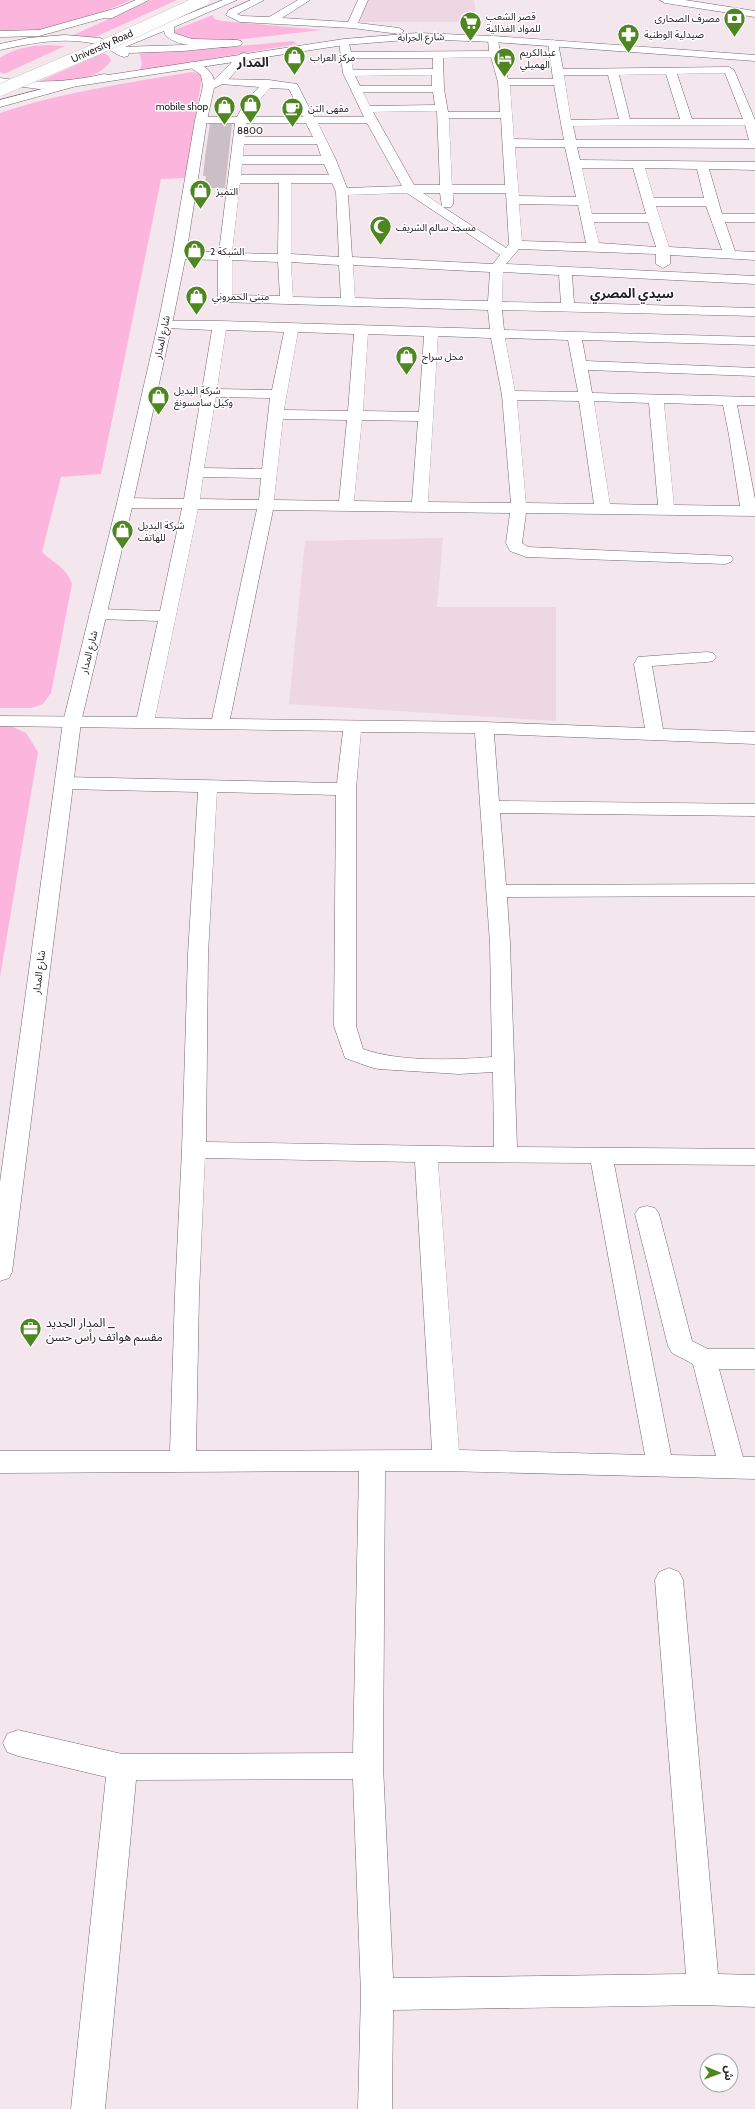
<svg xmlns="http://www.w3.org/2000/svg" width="755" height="2109" viewBox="0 0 755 2109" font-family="Cabin,'Noto Sans Arabic',sans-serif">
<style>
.built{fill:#ecd7e2}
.green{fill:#fcb6de}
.building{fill:#cbbfc5}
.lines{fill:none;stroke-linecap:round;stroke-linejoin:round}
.minor-casing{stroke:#73686e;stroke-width:1}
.tertiary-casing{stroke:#73686e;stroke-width:1}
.primary-casing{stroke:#73686e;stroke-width:1}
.trunk-casing{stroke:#73686e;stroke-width:1}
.minor{fill:#fff;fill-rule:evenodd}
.tertiary{fill:#fff;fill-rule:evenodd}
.primary{fill:#fff;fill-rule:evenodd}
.trunk{fill:#fff;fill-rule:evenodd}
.trunk-bridge-casing{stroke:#73686e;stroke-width:12;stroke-linecap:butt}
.trunk-bridge{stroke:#fff;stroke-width:12}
.labels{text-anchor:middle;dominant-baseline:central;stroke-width:3;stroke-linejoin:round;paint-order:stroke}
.far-poi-label{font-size:10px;fill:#262124;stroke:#fff;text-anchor:start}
.far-street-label{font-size:10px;fill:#262124;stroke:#fff}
.poi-label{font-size:12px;fill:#262124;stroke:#fff;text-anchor:start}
.far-district-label{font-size:13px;font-weight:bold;fill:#262124;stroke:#fff}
</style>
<rect width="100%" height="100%" fill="#f3e6ed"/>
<g class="built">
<path d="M364,0H474L477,22H360Z"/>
<path d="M443,538L437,607H556V721L289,704L305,541Z"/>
</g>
<g class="green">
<path d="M0,0H131C95,16 39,39 0,30Z"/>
<path d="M151,0H177L93,38L71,36Z"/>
<path d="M213,15L214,19L223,21L322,30L218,42H192L173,35L172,31Z"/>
<path d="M293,41L297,44L139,71L142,64L139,52H175Z"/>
<path d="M47,45L65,46L4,74L0,72V58C14,48 30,46 47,45Z"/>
<path d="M103,53L109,56L111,61C95,82 64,82 40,81Z"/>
<path d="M192,72L201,74L202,77L185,178L161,179L101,474L61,477L42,552C55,564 67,568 72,584L51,693L43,704L31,708H0V113C62,92 128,83 192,72Z"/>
<path d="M0,721L26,733L38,752L0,977Z"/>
</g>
<path class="building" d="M210,124H232L225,188H204L206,176H203L206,149Z"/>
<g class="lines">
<defs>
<g id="minor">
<path d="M251,0H264L237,14L242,16L269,17L298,0H310L282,18L348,22L358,0H368L358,23L399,28L404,31L399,34L352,28L240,22L226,15L229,10Z"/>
<path d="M660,0H685L755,11V17L665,3Z"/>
<path d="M493,36L498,39L500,54L508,79H553L548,43L553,40L558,43L563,69L729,67L734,70L755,120V148L577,147L580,160L755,162V170L709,169L722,214H755V222H725L735,251L755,252V260L670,255V264L663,268L656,264V254L519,249L506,264L755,276V284L572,275L574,303L755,308V316L502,310L504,330L755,337V345L582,340L586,361L755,368V376L588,370L592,393L755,397V405H737L755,499V516L526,513L522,543L528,547L731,556L733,559L731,562L725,564L526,557L510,551L506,543L510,513L273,510L230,719L484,722L645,728L634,664L638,657L707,652L713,653L716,657L713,661L707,662L652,666L663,729L755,732V744L494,734L499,801L755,804V816L500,813L506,885L755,884V896L507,897L510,943L517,1147L755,1149V1165L614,1164L671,1455L716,1456L693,1364L672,1353L668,1346L635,1214L639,1208L647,1206L655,1208L659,1214L692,1341L708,1349H755V1369H719L743,1457H755V1479L446,1471H385L383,1766L393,1978L686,1974L655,1580L659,1572L669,1568L679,1572L683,1580L718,1974L755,1975V2007L703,2005L393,2010L392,2109H358L361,1994L353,1779L136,1780L105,2109H71L106,1777L18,1756L7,1752L3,1743L7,1734L18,1730L122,1754L353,1753L359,1471L0,1473V1451H170L175,1294L182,1150L188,954L198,792L64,789L57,787L55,783L57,779L64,777L337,783L343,731L0,726V716L137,717L158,621L98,619L92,618L89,614L92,610L98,609L160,611L182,508H125L119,506L117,503L119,500L125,498L184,499L212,330L165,328L158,324L160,321H220L490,329L488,310L220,302L218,299V260L179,259L172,255L179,251L219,252L235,123H201L195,120L201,117H237L245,102L259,87L221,84L217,83L215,81L217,79L269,80L297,84L314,117H364L343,73L339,42L340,40H348L351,52L489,51L488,39ZM491,57L498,82L500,112H448L444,89L443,58ZM351,58H433V69L353,70ZM725,73L743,119H692L677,74ZM666,74L680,119H630L619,75ZM432,75V86H360L355,76ZM564,75H608L619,119L571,120ZM510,85H554L564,140L514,139ZM270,88L289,89L303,117H248L254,106ZM363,92H433L435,105L370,106ZM437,111L440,185H414L373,112ZM449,118H501L505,185H452ZM246,123H306L313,137H245ZM318,123H367L402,186L347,188L336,160ZM745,125L749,140H576L573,126ZM244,144H317L321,156H243ZM515,147H565L576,197L519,196ZM242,164H324L329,175H241ZM582,168H633L646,214H592ZM645,168L697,169L704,198H654ZM240,183H279L278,254L232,253ZM291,183H332L336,192L339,257L291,254ZM407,193L500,255L493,264L352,257L348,195ZM423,193H440L442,206ZM453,193H506L509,244L506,248L443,207H451L453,204ZM519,204L578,205L586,243L522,241ZM656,206H706L722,250L669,247ZM594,222H648L656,247L599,243ZM232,260L278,262L280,296L232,295ZM291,262L339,265L341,298L293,297ZM353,265L490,272L488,301L355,298ZM503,272L559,275L561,303L502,302ZM226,330L284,332L272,390L217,389ZM298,332L354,334L348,411L284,410ZM368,334L424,336L419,412L363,411ZM438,336L491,338L502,395L511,503L428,502ZM505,338L568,340L578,392L515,391ZM216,397L270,398L262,469L204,468ZM517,400L579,401L594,504L526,503ZM594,401L649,403L658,505L610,504ZM664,403L723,405L729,435L740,506L674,505ZM283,419L347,420L339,501L274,500ZM362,420L418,421L412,502L354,501ZM203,477L261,478L259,500L200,499ZM198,509H257L212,719L155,718ZM361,732L475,733L490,943L492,1057C453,1060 399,1062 363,1049L356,1026V789ZM217,792L336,795L334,1026L345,1058L370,1067L378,1069L459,1074L493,1072L494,1147L206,1142L208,954ZM205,1158L415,1162L432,1450L196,1451L199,1294ZM438,1162L591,1163L645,1455L459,1450Z"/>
</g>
<path id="tertiary" d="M244,53L248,54L249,56L248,58L225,83L214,88L207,120L186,255L172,324L133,503L81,722L12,1272L9,1278L0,1281V1182L63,722L117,503L158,324L172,255L195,120L203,86L201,75L187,65L188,63C198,60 212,70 214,80L240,54Z"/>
<g id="primary">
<path d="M418,33L493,36L755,55V61L493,42L418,39L344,45L65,88L39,89L0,84V78C36,84 69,82 104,74L108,75L344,39Z"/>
<path d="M65,35L100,38L121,47L183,45L234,40L239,43L234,46L183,51L129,53L128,56L124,57C115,55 108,47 99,45C68,36 31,43 0,50V44L28,38Z"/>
</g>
<g id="trunk">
<path d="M136,0H149L112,18H104L39,36L0,37V31L39,30L117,8Z"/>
<path d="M223,0H237L174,27V33L192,39L237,40L241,41L242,43L241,45C227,49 166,49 164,31L120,49L116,50L111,47L112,45Z"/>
<path d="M69,82L75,85L73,87L0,107V100Z"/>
</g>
</defs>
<use href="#minor" class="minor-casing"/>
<use href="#tertiary" class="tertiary-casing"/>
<use href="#primary" class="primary-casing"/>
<use href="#trunk" class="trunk-casing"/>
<use href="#minor" class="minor"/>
<use href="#tertiary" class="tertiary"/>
<use href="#primary" class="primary"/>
<use href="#trunk" class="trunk"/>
<defs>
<path id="trunk-bridge" d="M0,90L97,49L203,0"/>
</defs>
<use href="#trunk-bridge" class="trunk-bridge-casing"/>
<use href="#trunk-bridge" class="trunk-bridge"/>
</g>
<defs>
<symbol id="bank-pin" viewBox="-11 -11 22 30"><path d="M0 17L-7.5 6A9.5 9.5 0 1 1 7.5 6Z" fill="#4e861f" stroke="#fff"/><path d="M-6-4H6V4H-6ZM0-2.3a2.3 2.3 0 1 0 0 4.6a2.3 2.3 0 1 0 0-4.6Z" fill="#fff"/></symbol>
<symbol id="supermarket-pin" viewBox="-11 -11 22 30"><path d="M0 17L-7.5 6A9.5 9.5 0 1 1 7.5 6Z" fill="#4e861f" stroke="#fff"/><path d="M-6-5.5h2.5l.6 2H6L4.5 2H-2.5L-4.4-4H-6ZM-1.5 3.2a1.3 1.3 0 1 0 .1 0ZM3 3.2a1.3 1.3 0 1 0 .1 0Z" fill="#fff"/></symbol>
<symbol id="pharmacy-pin" viewBox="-11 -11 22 30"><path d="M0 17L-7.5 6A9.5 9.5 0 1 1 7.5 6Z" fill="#4e861f" stroke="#fff"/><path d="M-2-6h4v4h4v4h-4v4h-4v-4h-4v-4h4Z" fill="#fff"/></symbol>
<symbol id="shop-pin" viewBox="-11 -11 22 30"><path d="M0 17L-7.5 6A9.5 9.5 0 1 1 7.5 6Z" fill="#4e861f" stroke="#fff"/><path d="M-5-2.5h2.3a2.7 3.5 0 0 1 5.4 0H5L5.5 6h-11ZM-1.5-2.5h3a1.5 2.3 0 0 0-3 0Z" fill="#fff"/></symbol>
<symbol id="hotel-pin" viewBox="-11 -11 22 30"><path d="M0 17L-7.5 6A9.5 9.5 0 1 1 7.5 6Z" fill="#4e861f" stroke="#fff"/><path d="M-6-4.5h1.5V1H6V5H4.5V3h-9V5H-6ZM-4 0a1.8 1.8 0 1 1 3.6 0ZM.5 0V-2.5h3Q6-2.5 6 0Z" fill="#fff"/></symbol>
<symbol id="cafe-pin" viewBox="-11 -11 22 30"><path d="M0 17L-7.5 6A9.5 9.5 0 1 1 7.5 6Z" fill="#4e861f" stroke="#fff"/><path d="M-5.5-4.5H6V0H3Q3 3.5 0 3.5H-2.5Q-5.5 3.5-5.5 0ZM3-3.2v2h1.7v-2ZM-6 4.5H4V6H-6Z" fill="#fff"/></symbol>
<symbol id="mosque-pin" viewBox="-11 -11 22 30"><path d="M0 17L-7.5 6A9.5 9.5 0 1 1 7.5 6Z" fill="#4e861f" stroke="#fff"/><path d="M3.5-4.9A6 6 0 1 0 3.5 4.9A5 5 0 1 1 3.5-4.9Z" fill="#fff"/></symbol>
<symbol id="office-pin" viewBox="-11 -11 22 30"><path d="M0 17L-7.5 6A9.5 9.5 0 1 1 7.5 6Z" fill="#4e861f" stroke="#fff"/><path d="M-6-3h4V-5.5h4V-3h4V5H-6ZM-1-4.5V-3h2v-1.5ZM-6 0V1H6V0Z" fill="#fff"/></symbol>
</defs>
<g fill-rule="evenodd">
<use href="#bank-pin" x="722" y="6" width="25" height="34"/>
<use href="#supermarket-pin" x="458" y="10" width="25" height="34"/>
<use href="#pharmacy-pin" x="616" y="22" width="25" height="34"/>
<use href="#shop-pin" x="282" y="44" width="25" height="34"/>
<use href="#hotel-pin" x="492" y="46" width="25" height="34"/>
<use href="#shop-pin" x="238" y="92" width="25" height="34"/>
<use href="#shop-pin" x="212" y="94" width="25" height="34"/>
<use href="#cafe-pin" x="280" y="96" width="25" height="34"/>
<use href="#shop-pin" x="188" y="178" width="25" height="34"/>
<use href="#mosque-pin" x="368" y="214" width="25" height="34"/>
<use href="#shop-pin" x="182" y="238" width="25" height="34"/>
<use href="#shop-pin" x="184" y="284" width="25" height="34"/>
<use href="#shop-pin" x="394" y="344" width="25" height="34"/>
<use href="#shop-pin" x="146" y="384" width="25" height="34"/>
<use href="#shop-pin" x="110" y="518" width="25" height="34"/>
<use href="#office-pin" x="18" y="1316" width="25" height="34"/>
</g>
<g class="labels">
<g class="far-poi-label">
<text x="486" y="16">قصر الشعب<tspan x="486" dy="12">للمواد الغذائية</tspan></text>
<text x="720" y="18" text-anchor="end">مصرف الصحارى</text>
<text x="644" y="34">صيدلية الوطنية</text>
<text x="520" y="52">عبدالكريم<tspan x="520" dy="12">الهميلي</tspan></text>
<text x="310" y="57">مركز العراب</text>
<text x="208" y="106" text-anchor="end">mobile shop</text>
<text x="308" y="108">مقهى التن</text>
<text x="250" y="130" text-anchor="middle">8800</text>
<text x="216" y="191">التميز</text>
<text x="396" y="227">مسجد سالم الشريف</text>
<text x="210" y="251">الشبكة 2</text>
<text x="212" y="296">مبنى الحمروني</text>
<text x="422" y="356">محل سراج</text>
<text x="174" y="390">شركة البديل<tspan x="174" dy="12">وكيل سامسونغ</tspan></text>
<text x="138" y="525">شركة البديل<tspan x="138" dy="12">للهاتف</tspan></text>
</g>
<g class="far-street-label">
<text transform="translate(421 37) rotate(-1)">شارع الجرابة</text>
<text transform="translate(102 46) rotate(-24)">University Road</text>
<text transform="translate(162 337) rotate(-78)">شارع المدار</text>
<text transform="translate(89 652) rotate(-76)">شارع المدار</text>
<text transform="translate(39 972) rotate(-83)">شارع المدار</text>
</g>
<g class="poi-label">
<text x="46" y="1322">المدار الجديد _<tspan x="46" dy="14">مقسم هواتف رأس حسن</tspan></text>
</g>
<g class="far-district-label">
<text x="253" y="62">المدار</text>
<text x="632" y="293">سيدي المصري</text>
</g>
</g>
<g transform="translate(719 2073) rotate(91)"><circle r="19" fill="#ffffff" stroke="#a8a6a7"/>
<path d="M0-3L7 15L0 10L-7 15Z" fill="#4e861f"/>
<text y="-6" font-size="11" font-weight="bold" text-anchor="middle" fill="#262124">ش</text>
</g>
</svg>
